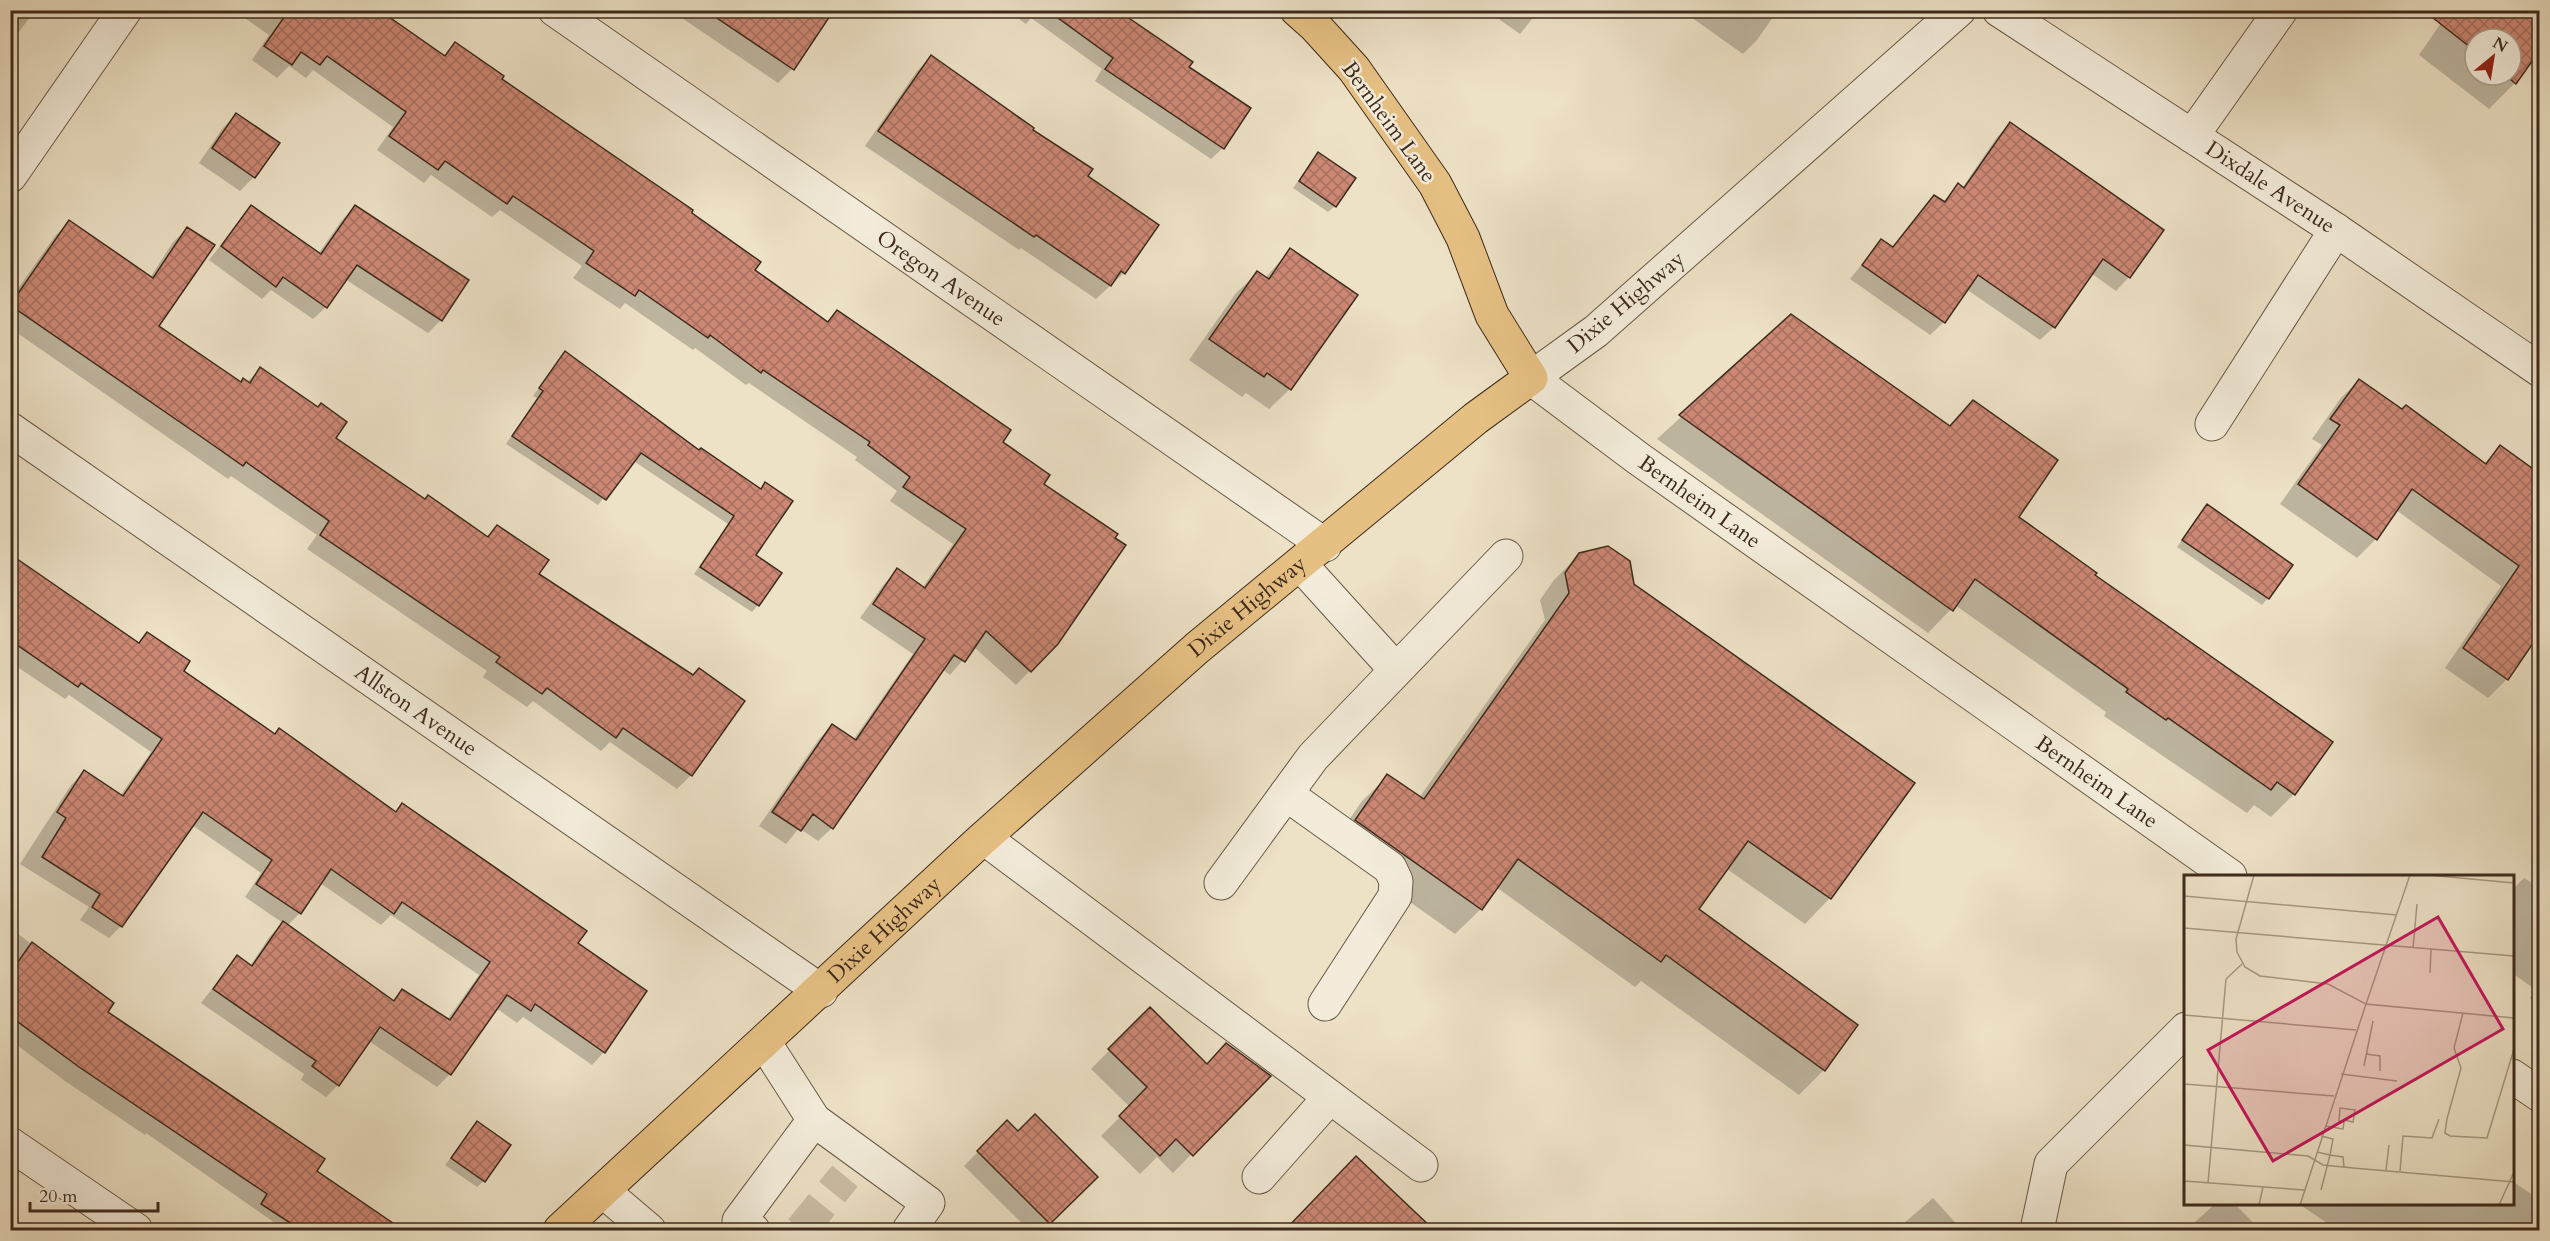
<svg xmlns="http://www.w3.org/2000/svg" width="2550" height="1241" viewBox="0 0 2550 1241" font-family="Cardo,serif">
<style>
.shadow{fill:#0003;fill-rule:evenodd}
.building{fill:url(#building-cross-hatch);stroke:#3d2a1b;stroke-width:1.5}
.lines{fill:none;stroke-linecap:round;stroke-linejoin:round}
.minor-tunnel{stroke:#cabca4;stroke-width:33;stroke-dasharray:33 16;stroke-linecap:butt}
.minor-casing{stroke:#695846;stroke-width:35}
.major-casing{stroke:#3d2a1b;stroke-width:35}
.minor{stroke:#f3ecda;stroke-width:33}
.major{stroke:#e6c083;stroke-width:33}
.labels{text-anchor:middle;dominant-baseline:central;stroke-width:5;stroke-linejoin:round;paint-order:stroke}
.street-label{font-size:22px;fill:#3d2a1b;stroke:#f3ecda}
.inset-road{fill:none;stroke:#a79882;stroke-width:1.5}
.view{fill:#c2185b;fill-opacity:0.15;stroke:#c2185b;stroke-width:3}
.inset-edge{fill:none;stroke:#3d2a1b;stroke-width:3}
</style>
<defs>
<pattern id="building-cross-hatch" width="8" height="8" patternUnits="userSpaceOnUse" patternTransform="scale(1.5)"><rect width="8" height="8" fill="#cc8875"/><path d="M0 0l8 8M0 8l8-8" fill="none" stroke="#a76f5f"/></pattern>
</defs>
<rect width="100%" height="100%" fill="#ede1c6"/>
<filter id="stains"><feTurbulence type="fractalNoise" baseFrequency=".00333" numOctaves="4"/><feColorMatrix values="0 0 0 0 .2 0 0 0 0 .09 0 0 0 0 .02 0 0 0 .5 -.17"/></filter>
<radialGradient id="worn" r=".72"><stop offset=".6" stop-color="#630" stop-opacity="0"/><stop offset="1" stop-color="#630" stop-opacity=".3"/></radialGradient>
<g class="shadow">
<path d="M10,10H35L11,43L10,42Z"/>
<path d="M233,10H377L443,56L455,44L500,79L690,213L753,270L826,323L837,312L1001,442L1041,485L1057,643L1016,685L974,647L950,675L942,669L832,828L818,841L799,828L786,844L759,826L819,739L832,726L853,740L913,654L860,618L884,584L898,570L922,588L953,544L890,501L897,491L855,460L857,457L749,383L746,385L695,348L693,350L625,303L620,309L573,278L582,266L500,210L492,217L431,175L424,183L377,150L393,127L313,70L306,78L289,66L277,78L252,60L269,35Z"/>
<path d="M670,10H833L792,69L778,83Z"/>
<path d="M1007,10H1116L1187,68L1223,148L1211,159L1095,81L1102,69L1031,18L1026,24Z"/>
<path d="M1486,10H1539L1520,34Z"/>
<path d="M1681,10H1778L1757,40L1743,54Z"/>
<path d="M2450,10H2540L2515,83L2489,109L2419,55ZM2475,39H2511V75H2475Z"/>
<path d="M931,57L1030,131L1086,176L1157,225L1124,273L1096,299L1021,248L1019,250L865,146L917,71Z"/>
<path d="M236,115L254,177L240,191L199,163L222,129Z"/>
<path d="M2010,124L2162,231L2129,277L2116,291L2091,273L2054,327L2040,340L1966,289L1944,322L1930,335L1850,279L1881,241L1891,248L1935,197L1943,202L1959,185L1962,188L1997,137Z"/>
<path d="M1318,154L1335,206L1328,212L1293,188Z"/>
<path d="M251,207L318,254L342,220L355,207L441,320L428,333L345,279L326,307L313,319L271,290L262,299L209,260Z"/>
<path d="M69,222L150,278L173,242L187,229L157,327L240,383L247,382L260,369L334,438L425,500L486,537L497,527L537,574L692,676L743,701L691,775L677,789L610,742L601,751L533,701L527,707L483,677L487,671L307,549L317,535L231,476L228,479L10,328V300L55,236Z"/>
<path d="M1290,250V389L1269,409L1246,393L1242,397L1189,360L1236,293L1257,273L1265,278Z"/>
<path d="M1791,316L1948,427L1973,402L2017,517L2093,575L2294,794L2271,817L2254,805L2247,813L2104,716L2106,712L1955,605L1928,633L1657,439Z"/>
<path d="M565,353L699,451L760,490L766,484L754,555L758,605L752,612L694,574L728,524L632,460L598,505L506,444L537,398L533,396Z"/>
<path d="M2359,380L2484,464L2500,447L2540,507V636L2537,634L2507,679L2488,698L2445,668L2501,586L2396,510L2376,539L2357,558L2280,504L2322,445L2312,439L2340,399Z"/>
<path d="M2207,506L2268,598L2262,605L2177,547Z"/>
<path d="M1580,554L1633,585L1830,898L1805,924L1727,869L1697,910L1824,1070L1799,1095L1641,981L1635,987L1496,887L1481,909L1455,934L1331,846L1362,801L1388,776L1419,798L1545,620L1540,600L1554,580Z"/>
<path d="M10,558L137,644L147,634L182,671L274,735L279,730L395,813L403,805L576,943L645,992L604,1052L592,1065L523,1017L517,1023L496,1008L450,1074L437,1087L369,1041L338,1085L326,1097L301,1080L304,1074L201,1003L237,957L250,966L270,936L283,923L245,897L261,873L192,825L121,926L109,938L80,920L89,907L20,864L71,785L84,772L120,796L151,752L69,695L65,699L10,662ZM320,883L381,925L391,915L479,975L447,1020L402,991L392,1001L287,926L300,913Z"/>
<path d="M2524,878L2540,888V1004L2530,998L2536,990L2512,973V890Z"/>
<path d="M10,928L112,1004L106,1013L315,1172L396,1227L394,1230H285L146,1133L145,1135L65,1081L10,1040Z"/>
<path d="M1150,1009L1206,1065L1268,1076L1173,1173L1157,1157L1140,1174L1101,1136L1130,1107L1091,1069Z"/>
<path d="M1007,1122L1018,1133L1096,1177L1042,1230H1029L964,1166Z"/>
<path d="M477,1123L484,1181L477,1187L445,1165Z"/>
<path d="M1336,1179L1424,1223L1417,1230H1286Z"/>
<path d="M2512,1181L2540,1200V1230H2337L2299,1204H2512Z"/>
<path d="M1933,1198L1962,1230H1896Z"/>
<path d="M2215,1204H2235L2260,1230H2186Z"/>
</g>
<g class="building">
<path d="M289,10H379L445,56L455,42L504,76L502,79L693,210L692,213L761,262L755,270L828,322L837,310L1011,430L1003,442L1050,475L1044,484L1118,534L1115,538L1126,545L1058,644L1031,672L986,631L965,662L954,655L833,829L813,814L801,831L772,812L832,724L856,740L925,639L873,604L897,568L925,588L966,529L903,487L910,477L868,445L870,442L763,370L761,373L710,335L708,338L639,290L635,296L586,263L594,251L513,196L507,204L445,161L438,170L389,136L406,112L327,56L320,65L301,52L292,65L264,46Z"/>
<path d="M705,10H834L794,70Z"/>
<path d="M1047,10H1117L1193,62L1189,67L1251,108L1224,149L1105,69L1113,58Z"/>
<path d="M2423,10H2540V50L2516,84L2505,75H2511V39H2475V51Z"/>
<path d="M931,55L1034,128L1033,130L1093,169L1088,176L1159,225L1125,274L1121,271L1111,286L1036,235L1034,237L878,131Z"/>
<path d="M236,113L280,143L255,178L212,148Z"/>
<path d="M2010,122L2164,230L2130,278L2103,259L2055,328L1978,275L1945,323L1862,265L1881,239L1893,247L1934,195L1945,202L1958,183L1964,188Z"/>
<path d="M1318,152L1356,178L1336,207L1299,181Z"/>
<path d="M251,205L321,254L355,205L469,280L442,321L357,265L327,308L283,277L276,287L221,246Z"/>
<path d="M69,220L153,278L187,227L215,245L159,326L241,382L243,378L250,383L260,367L318,407L321,403L347,422L336,438L425,499L428,495L488,537L497,525L549,560L539,574L693,675L699,668L745,701L692,776L623,728L616,738L547,688L542,694L496,662L500,657L320,535L329,521L246,462L243,466L203,438L10,305Z"/>
<path d="M1290,248L1358,295L1291,390L1267,373L1264,377L1209,339L1257,271L1269,279Z"/>
<path d="M1791,314L1950,426L1973,400L2058,460L2019,517L2097,573L2095,575L2333,742L2295,795L2277,782L2271,790L2168,718L2166,720L2126,692L2128,689L1975,579L1953,611L1679,415Z"/>
<path d="M565,351L699,450L701,448L761,489L765,482L793,501L756,555L782,573L759,606L700,567L734,516L641,453L606,500L512,436L543,391L539,388Z"/>
<path d="M2359,379L2402,409L2406,405L2486,464L2500,445L2540,474V633L2508,680L2463,648L2519,566L2412,489L2377,540L2298,484L2340,425L2330,419Z"/>
<path d="M2207,504L2293,565L2269,599L2182,540Z"/>
<path d="M1608,546L1630,561L1634,584L1915,783L1831,899L1748,841L1699,909L1858,1025L1825,1071L1666,955L1661,962L1518,859L1482,910L1355,820L1387,774L1424,799L1569,593L1565,573L1579,553Z"/>
<path d="M10,554L139,643L147,632L190,661L184,671L275,734L279,728L396,812L402,803L587,931L578,943L647,991L605,1053L535,1004L531,1011L507,995L451,1075L380,1027L339,1086L312,1066L316,1061L213,989L237,955L252,966L283,921L394,1001L402,989L450,1020L490,962L402,902L394,914L331,869L301,914L256,884L272,860L203,812L122,927L92,907L100,894L42,857L66,818L57,812L84,770L123,796L162,739L81,683L78,687L10,640Z"/>
<path d="M32,942L114,1003L108,1012L325,1159L317,1171L403,1230H301L261,1204L267,1194L79,1067L10,1016V973Z"/>
<path d="M1150,1007L1207,1064L1226,1043L1271,1076L1193,1156L1176,1139L1160,1156L1119,1116L1147,1087L1108,1049Z"/>
<path d="M1035,1114L1098,1177L1050,1224L977,1151L1007,1120L1018,1131Z"/>
<path d="M477,1121L511,1145L485,1182L451,1158Z"/>
<path d="M1356,1156L1434,1230H1285Z"/>
</g>
<g class="lines">
<path class="minor-tunnel" d="M801,1230L845,1176"/>
<defs>
<g id="minor">
<path id="s1" d="M555,10L1325,545"/>
<path id="s2" d="M1959,10L1596,331L1531,378L1639,459L2230,876"/>
<path id="s3" d="M1999,10L2336,230L2540,370"/>
<path d="M2192,136L2281,10"/>
<path d="M10,176L125,10"/>
<path d="M2212,424L2336,230"/>
<path id="s4" d="M10,429L821,991"/>
<path d="M1301,565L1396,670"/>
<path d="M1286,794L1390,868L1396,881L1395,896L1325,1004"/>
<path d="M984,838L1421,1165"/>
<path d="M1221,883L1313,757L1506,556"/>
<path d="M764,1042L814,1120"/>
<path d="M2512,1076L2540,1095"/>
<path d="M10,1144L136,1230"/>
<path d="M1259,1177L1330,1097"/>
<path d="M603,1191L649,1230"/>
<path d="M753,1230L739,1221L814,1120L928,1203L909,1230"/>
<path d="M2037,1230L2051,1164L2186,1029"/>
</g>
<g id="major">
<path id="s5" d="M560,1230L980,841L1197,648L1476,418L1531,378L1492,315L1463,238L1435,184L1354,69L1315,26L1297,10"/>
</g>
</defs>
<use href="#minor" class="minor-casing"/>
<use href="#major" class="major-casing"/>
<use href="#minor" class="minor"/>
<use href="#major" class="major"/>
</g>
<g class="labels">
<g class="street-label">
<text transform="translate(1389 122) rotate(54)">Bernheim Lane</text>
<text stroke="none"><textPath href="#s3" startOffset="324">Dixdale Avenue</textPath></text>
<text stroke="none"><textPath href="#s1" startOffset="470">Oregon Avenue</textPath></text>
<text transform="translate(1626 302) rotate(-40)">Dixie Highway</text>
<text stroke="none"><textPath href="#s2" startOffset="774">Bernheim Lane</textPath></text>
<text stroke="none"><textPath href="#s5" startOffset="928">Dixie Highway</textPath></text>
<text stroke="none"><textPath href="#s4" startOffset="494">Allston Avenue</textPath></text>
<text stroke="none"><textPath href="#s2" startOffset="1260">Bernheim Lane</textPath></text>
<text stroke="none"><textPath href="#s5" startOffset="442">Dixie Highway</textPath></text>
</g>
</g>
<g transform="translate(2184 875)">
<rect width="330" height="330" fill="#ede1c6"/>
<path class="inset-road" d="M70,0L52,64L53,77L61,92L76,101L144,109L182,129L116,330M226,0L182,129L330,143M244,0L330,8M0,21L213,40M0,53L330,81M229,73L233,29M246,98L247,74M279,138L270,173L277,193L263,244L261,258L266,261L303,263L330,174M0,140L172,155M182,179L196,181V196M180,191L189,146M157,199L213,206M0,209L150,221M141,251L159,254L160,247L155,246L156,233L171,235L169,247L160,245M0,270L124,281L139,290L169,293L330,307M133,277L146,280L149,264L137,261M202,295L205,270M216,296L219,261L248,263L255,244M0,306L120,315M24,308L42,104L58,89M137,315L146,280L159,282L160,292M75,330L79,312M315,330L330,297"/>
<path class="view" d="M254,42L319,154L89,286L24,175Z"/>
<rect width="330" height="330" class="inset-edge"/>
</g>
<rect width="2550" height="1241" fill="none" stroke="#ede1c6" stroke-width="36"/>
<rect x="12" y="12" width="2526" height="1217" fill="none" stroke="#3d2a1b" stroke-width="3"/>
<rect x="18" y="18" width="2514" height="1205" fill="none" stroke="#3d2a1b" stroke-width="1.5"/>
<g transform="translate(2493 57) rotate(30)"><circle r="28" fill="#f3ecda" stroke="#aa9e8e" stroke-width="1.5"/>
<path d="M0-4.5L10 22L0 15L-10 22Z" fill="#8f2418"/>
<text y="-9" font-size="16" font-weight="bold" text-anchor="middle" fill="#3d2a1b">N</text>
</g>
<path d="M30 1202v9h128v-9" fill="none" stroke="#3d2a1b" stroke-width="3"/>
<text x="39" y="1202" font-size="18" fill="#3d2a1b" stroke="#f3ecda" stroke-width="4.5" paint-order="stroke">20 m</text>
<rect width="100%" height="100%" filter="url(#stains)"/>
<rect width="100%" height="100%" fill="url(#worn)"/>
</svg>
